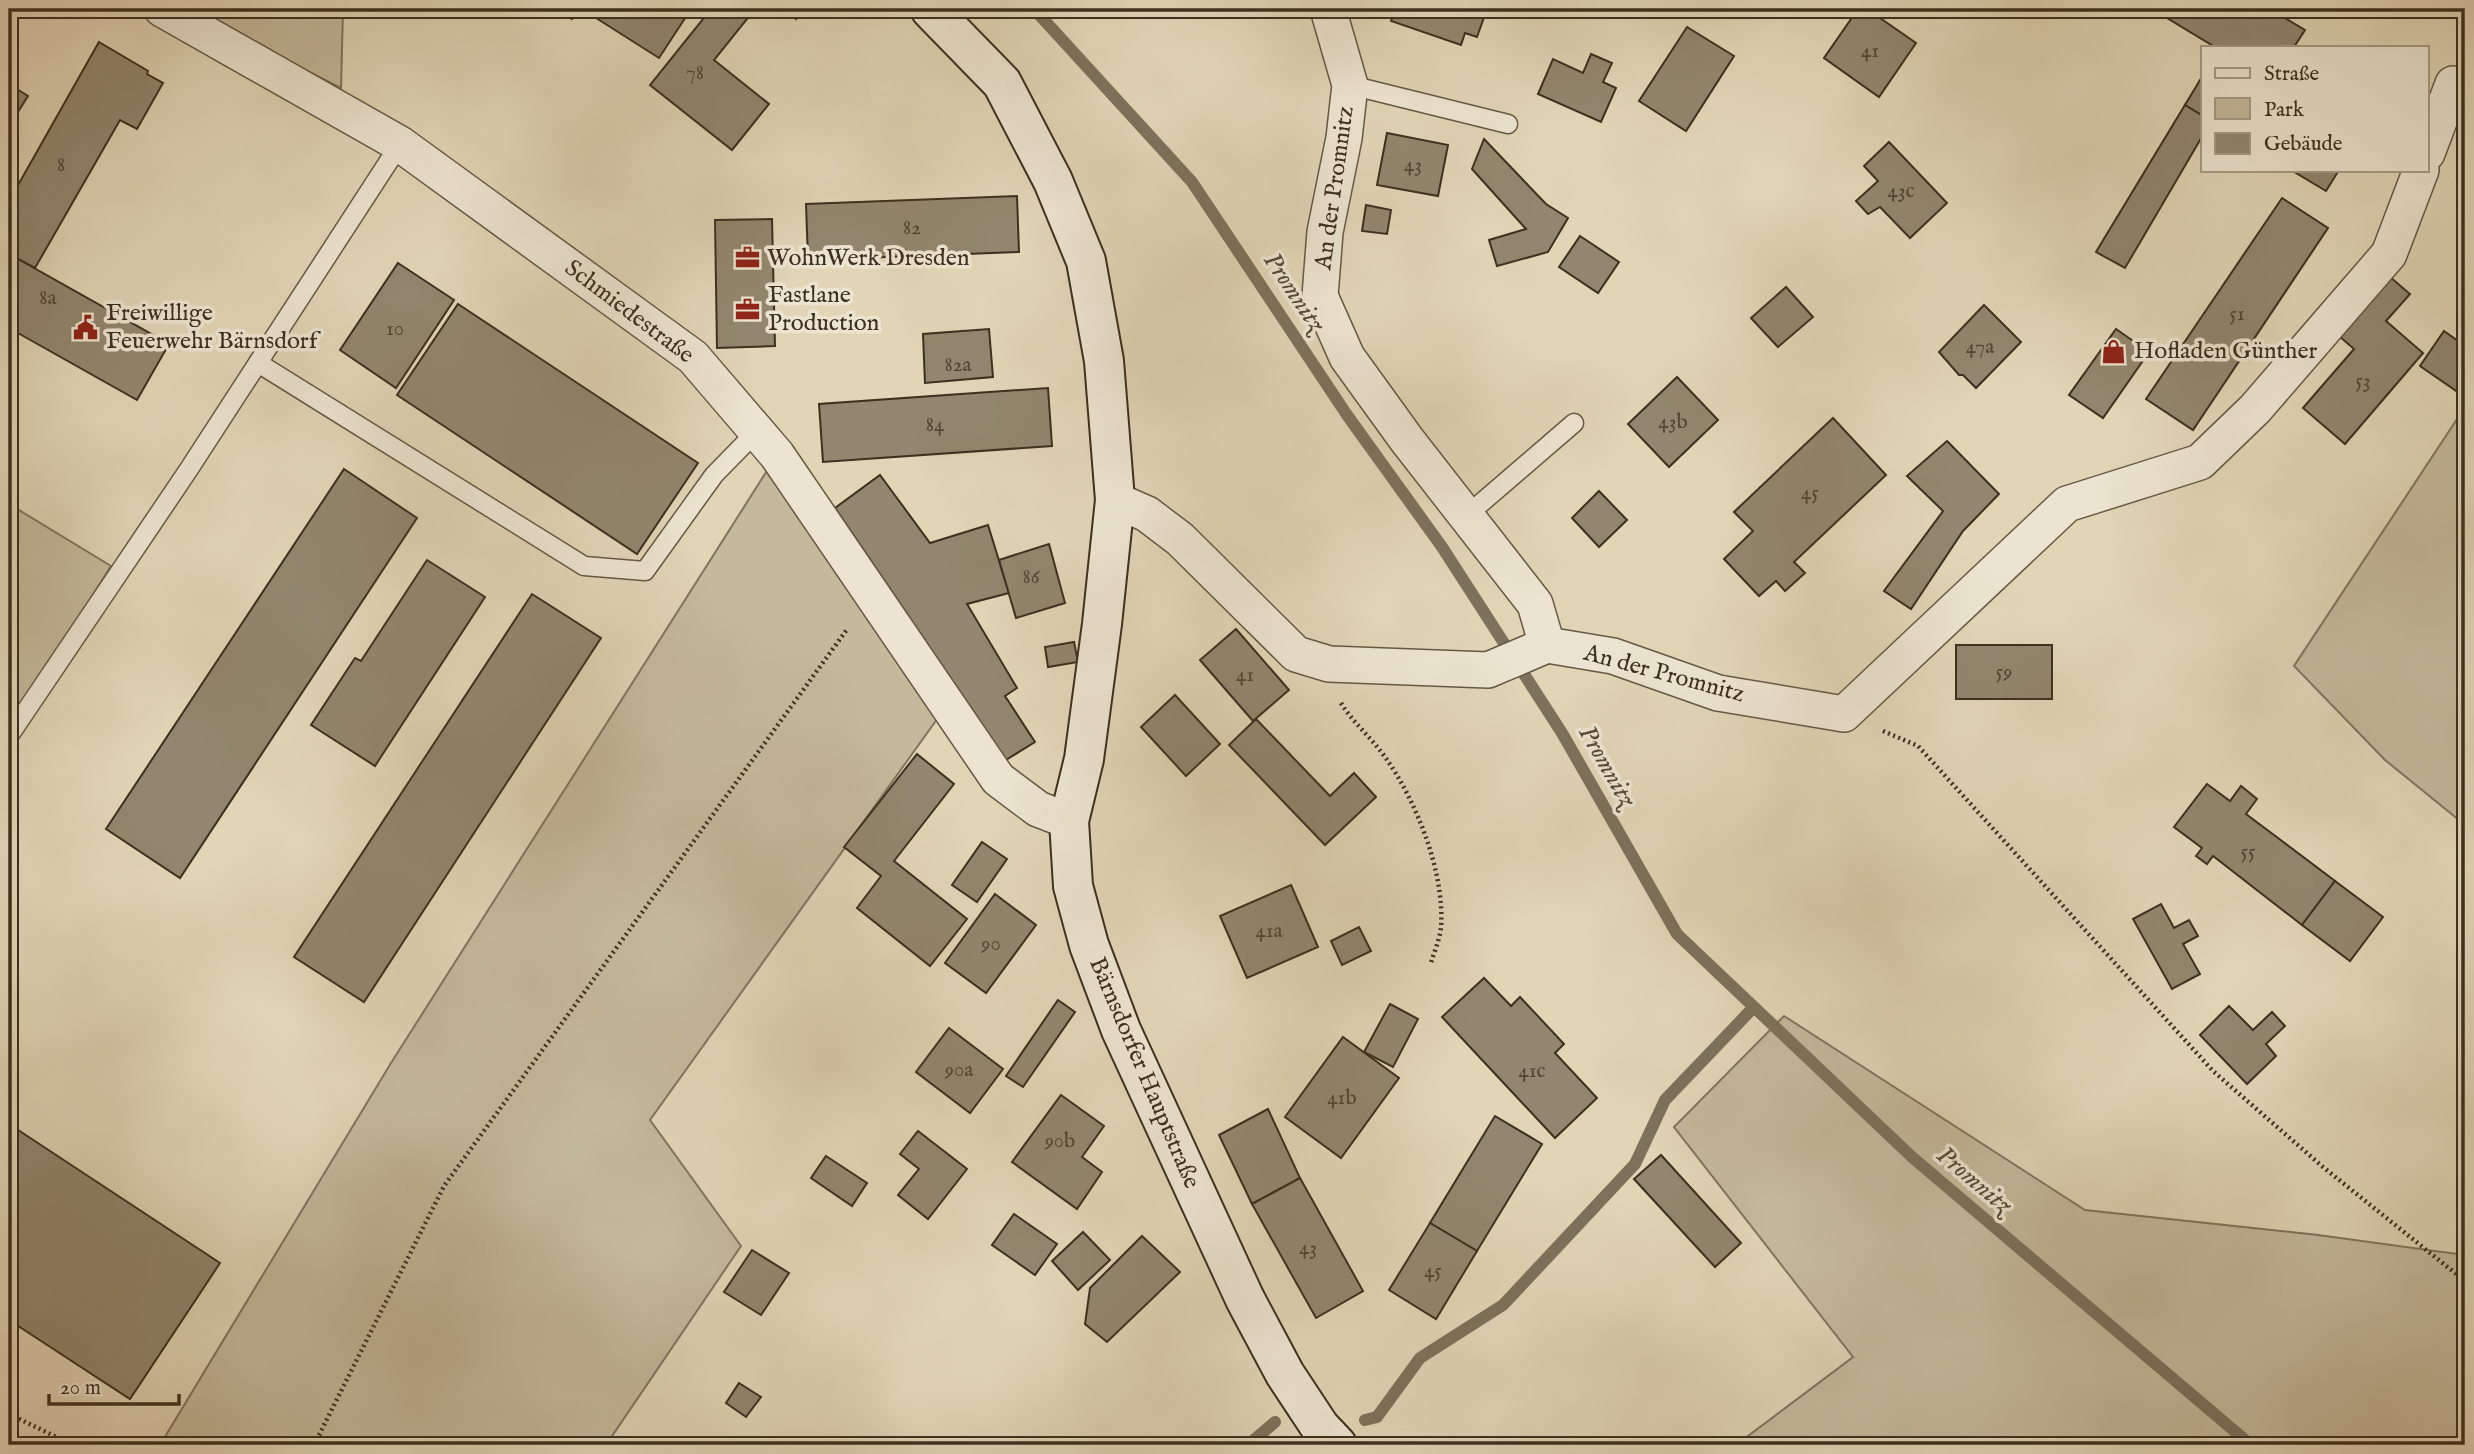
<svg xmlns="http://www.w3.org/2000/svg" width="2474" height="1454" viewBox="0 0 2474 1454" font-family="'IM FELL English',serif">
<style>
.green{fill:#c5b99c;stroke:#80745e;stroke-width:2}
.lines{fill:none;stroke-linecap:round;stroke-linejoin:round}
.stream{stroke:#7d715b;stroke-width:12}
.building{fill:#92866e;stroke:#3c301f;stroke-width:2}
.lane-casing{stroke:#655945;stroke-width:21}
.street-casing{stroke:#655945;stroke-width:38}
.secondary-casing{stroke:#3c301f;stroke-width:42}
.path{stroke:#3c301f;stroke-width:4.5;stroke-dasharray:2 3.5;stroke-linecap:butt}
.lane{stroke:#ece4d0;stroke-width:18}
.street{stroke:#ece4d0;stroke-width:35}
.secondary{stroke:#ece4d0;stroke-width:38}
.labels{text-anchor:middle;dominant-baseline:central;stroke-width:7;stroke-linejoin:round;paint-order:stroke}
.number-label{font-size:21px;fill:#524633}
.street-label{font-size:24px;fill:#3c301f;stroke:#ece4d0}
.poi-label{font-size:24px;fill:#3c301f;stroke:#ece4d0;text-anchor:start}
.water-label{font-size:26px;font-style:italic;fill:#574b38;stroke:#ece4d0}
</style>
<rect width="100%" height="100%" fill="#e1d5b6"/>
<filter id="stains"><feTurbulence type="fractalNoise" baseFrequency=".00286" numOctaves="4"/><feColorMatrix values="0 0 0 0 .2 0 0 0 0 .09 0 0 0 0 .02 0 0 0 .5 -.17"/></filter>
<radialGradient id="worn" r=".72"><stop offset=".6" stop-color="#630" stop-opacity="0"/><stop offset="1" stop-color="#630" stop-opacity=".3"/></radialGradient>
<g class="green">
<path d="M183,9H343L341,88Z"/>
<path d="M2465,407V825L2385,760L2294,666Z"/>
<path d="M777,455L940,715L650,1120L741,1246L606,1445H160L391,1063Z"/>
<path d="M9,504L111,566L9,729Z"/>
<path d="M1784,1016L2085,1210L2318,1235L2465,1255V1445H1736L1853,1357L1674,1127Z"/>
</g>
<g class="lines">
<g class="stream">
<path d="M1034,9L1192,182L1347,415L1442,547L1562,733L1677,934L1912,1157L2251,1445"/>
<path d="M1365,1420L1377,1417L1420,1358L1503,1305L1635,1164L1665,1100L1753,1008"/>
<path d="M1248,1445L1275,1422"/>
</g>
</g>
<g class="building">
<path d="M547,9H577L572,19Z"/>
<path d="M586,9H691L659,58L585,11Z"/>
<path d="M711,9H755L714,60L769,104L732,150L650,85Z"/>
<path d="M784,9H804L796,19Z"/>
<path d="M1395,9H1487L1477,37L1465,33L1461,45L1391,21Z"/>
<path d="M1858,9H1867L1916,43L1879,97L1824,58Z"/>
<path d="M2152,9H2270L2305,30L2294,47H2215Z"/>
<path d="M1687,27L1734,56L1686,131L1639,101Z"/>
<path d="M99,42L148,71L147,74L163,83L137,129L120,120L35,268L9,254V201Z"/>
<path d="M1591,54L1612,63L1603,82L1616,88L1601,122L1538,94L1553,59L1583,73Z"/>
<path d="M2203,75V116L2185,105Z"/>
<path d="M9,84L28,96L9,126Z"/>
<path d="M2185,105L2203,116V135L2125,268L2096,252Z"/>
<path d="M1387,133L1448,145L1438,196L1377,185Z"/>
<path d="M1484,139L1546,204L1568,218L1548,252L1497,266L1489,240L1526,229L1472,169Z"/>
<path d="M1889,142L1947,203L1910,238L1880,207L1868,214L1856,201L1878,181L1864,166Z"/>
<path d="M2465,155V179L2457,176Z"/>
<path d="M2291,170H2339L2326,191Z"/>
<path d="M1017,196L1019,252L808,260L806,204Z"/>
<path d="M2282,198L2328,228L2193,430L2146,399Z"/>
<path d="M1366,205L1391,210L1387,234L1362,231Z"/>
<path d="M772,219L775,346L717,348L715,220Z"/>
<path d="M1580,236L1619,262L1598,293L1559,267Z"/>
<path d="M9,254L169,344L137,400L9,328Z"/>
<path d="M398,263L454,300L396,388L340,350Z"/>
<path d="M2390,277L2410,294L2386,321L2423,353L2345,444L2303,408L2354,349L2339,336Z"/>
<path d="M1786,287L1813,317L1778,347L1751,318Z"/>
<path d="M458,304L698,463L637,554L397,395Z"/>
<path d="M1984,305L2021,342L1976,388L1963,375H1959L1939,352Z"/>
<path d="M989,329L993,377L925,383L923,334Z"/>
<path d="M2116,329L2149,352L2103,418L2069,395Z"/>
<path d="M2444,331L2461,343L2465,337V397L2420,366Z"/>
<path d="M1677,377L1718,420L1669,467L1628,424Z"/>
<path d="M1048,388L1052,446L823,462L819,404Z"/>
<path d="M1833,418L1886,475L1794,562L1805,573L1785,591L1776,581L1759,596L1724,559L1753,531L1734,512Z"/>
<path d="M1947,441L1999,494L1963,531L1911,609L1884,591L1943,511L1907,476Z"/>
<path d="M344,469L417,518L180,878L106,829Z"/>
<path d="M880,475L930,543L988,525L1009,593L967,604L1017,688L1005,696L1035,742L1006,760L835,508Z"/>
<path d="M1599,491L1627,520L1599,547L1572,518Z"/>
<path d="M1049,544L1065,603L1016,618L999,560Z"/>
<path d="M427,560L485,597L375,766L311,725L355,658L361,661Z"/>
<path d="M532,594L601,638L364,1002L294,957Z"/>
<path d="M1236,629L1289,690L1253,721L1200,660Z"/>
<path d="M1074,642L1078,662L1048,667L1045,647Z"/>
<rect x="1956" y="645" width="96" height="54"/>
<path d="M1175,695L1220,744L1186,776L1141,727Z"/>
<path d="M1256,719L1330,796L1354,773L1376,797L1325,845L1229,745Z"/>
<path d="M917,754L954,784L894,861L967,919L930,966L857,908L881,876L844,847Z"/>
<path d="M2207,784L2230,801L2241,786L2257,799L2246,814L2335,881L2302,925L2213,856L2207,864L2196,856L2202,848L2174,827Z"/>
<path d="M982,842L1007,859L977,902L952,885Z"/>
<path d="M2335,881L2383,917L2350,961L2302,925Z"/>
<path d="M1291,885L1318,947L1247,978L1220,916Z"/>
<path d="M995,894L1036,925L986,993L945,963Z"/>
<path d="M2161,904L2174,928L2189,920L2198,936L2183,944L2200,974L2172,989L2133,919Z"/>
<path d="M1359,927L1371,951L1342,965L1331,941Z"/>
<path d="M1484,978L1511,1006L1520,997L1564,1044L1555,1053L1597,1098L1555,1138L1442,1017Z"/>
<path d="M1058,1000L1075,1012L1023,1087L1006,1076Z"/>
<path d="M1390,1004L1418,1019L1393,1067L1364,1052Z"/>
<path d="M2229,1006L2253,1030L2272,1012L2285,1026L2266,1044L2276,1056L2247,1084L2200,1035Z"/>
<path d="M949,1028L1003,1069L970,1113L916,1072Z"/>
<path d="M1343,1037L1399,1078L1341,1158L1285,1117Z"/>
<path d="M1061,1095L1104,1126L1082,1157L1102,1172L1077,1209L1012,1162Z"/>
<path d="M1268,1109L1300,1178L1252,1204L1219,1135Z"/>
<path d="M1495,1116L1542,1144L1477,1251L1430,1223Z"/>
<path d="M9,1124L220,1263L130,1399L9,1320Z"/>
<path d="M918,1131L967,1169L928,1219L898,1195L919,1169L900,1154Z"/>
<path d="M1661,1155L1741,1243L1715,1267L1634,1179Z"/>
<path d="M826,1156L867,1183L852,1206L811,1178Z"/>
<path d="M1300,1178L1363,1291L1316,1318L1252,1204Z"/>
<path d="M1014,1214L1057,1244L1035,1275L992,1245Z"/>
<path d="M1430,1223L1477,1251L1436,1319L1389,1290Z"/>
<path d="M1083,1232L1110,1260L1078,1290L1052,1261Z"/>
<path d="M1142,1236L1180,1272L1107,1342L1085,1324L1090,1288Z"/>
<path d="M752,1250L789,1273L761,1315L724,1292Z"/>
<path d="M739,1383L761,1397L746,1417L726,1403Z"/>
</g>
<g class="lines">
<defs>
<g id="lane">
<path d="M1350,85L1508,124"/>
<path d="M258,363L584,566L645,571L714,475L757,431"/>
<path d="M1466,516L1574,423"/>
<path d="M9,736L189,469L400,144"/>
</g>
<g id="street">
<path d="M162,9L400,144L693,357L777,455L998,779L1038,809L1069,821"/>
<path d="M1328,9L1350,85L1344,138L1325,232L1320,296L1347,357L1407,440L1535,604L1547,645L1613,656L1718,693L1844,714L2067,504L2200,462L2255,409L2389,254L2421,170"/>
<path d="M2427,153L2453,84"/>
<path d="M1115,500L1147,514L1180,539L1296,654L1329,664L1488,670L1547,645"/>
</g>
<path id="secondary" d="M930,9L1002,83L1053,181L1086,261L1104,361L1115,500L1102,624L1084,759L1069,821L1073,886L1089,945L1121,1030L1245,1299L1285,1374L1320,1427L1337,1445"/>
</defs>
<use href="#lane" class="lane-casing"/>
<use href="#street" class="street-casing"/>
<use href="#secondary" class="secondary-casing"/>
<g class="path">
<path d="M2462,45L2465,29"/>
<path d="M1341,703C1353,723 1371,737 1385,757C1416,800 1445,873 1441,927C1440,939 1434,952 1431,963"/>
<path d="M1883,731L1918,746L2213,1071L2323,1167L2465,1281"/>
<path d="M9,1414L73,1445"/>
<path d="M314,1445L444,1186L848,628"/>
</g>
<use href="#lane" class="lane"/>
<use href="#street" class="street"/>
<use href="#secondary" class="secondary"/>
</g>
<defs>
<symbol id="office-bare" viewBox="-9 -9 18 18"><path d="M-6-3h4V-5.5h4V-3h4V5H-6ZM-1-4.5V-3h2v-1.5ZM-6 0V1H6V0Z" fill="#8f2418" stroke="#ece4d0" stroke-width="2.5" paint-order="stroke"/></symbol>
<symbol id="civic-bare" viewBox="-9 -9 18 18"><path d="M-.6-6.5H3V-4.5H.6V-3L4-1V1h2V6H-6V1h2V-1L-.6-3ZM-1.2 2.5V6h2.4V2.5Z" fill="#8f2418" stroke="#ece4d0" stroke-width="2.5" paint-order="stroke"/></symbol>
<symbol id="shop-bare" viewBox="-9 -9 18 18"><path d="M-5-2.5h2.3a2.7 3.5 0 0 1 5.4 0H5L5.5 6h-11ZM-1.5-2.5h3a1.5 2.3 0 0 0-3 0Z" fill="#8f2418" stroke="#ece4d0" stroke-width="2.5" paint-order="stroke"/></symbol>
</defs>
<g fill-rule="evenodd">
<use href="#office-bare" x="730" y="240" width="35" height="35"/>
<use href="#office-bare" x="730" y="292" width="35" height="35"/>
<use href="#civic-bare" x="68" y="310" width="35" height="35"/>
<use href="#shop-bare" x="2096" y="334" width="35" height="35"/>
</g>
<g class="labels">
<g class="number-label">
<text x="1870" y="51">41</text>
<text x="695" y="73">78</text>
<text x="61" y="165">8</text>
<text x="1413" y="165">43</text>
<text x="1901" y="191">43c</text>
<text x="912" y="228">82</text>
<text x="48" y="298">8a</text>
<text x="2237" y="314">51</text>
<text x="395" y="329">10</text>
<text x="1980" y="347">47a</text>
<text x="958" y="365">82a</text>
<text x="2363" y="381">53</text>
<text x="1673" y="422">43b</text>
<text x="935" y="425">84</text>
<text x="1810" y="493">45</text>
<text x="1031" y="577">86</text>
<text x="2004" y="672">59</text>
<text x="1245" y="675">41</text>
<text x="2248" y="852">55</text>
<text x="1269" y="931">41a</text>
<text x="991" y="944">90</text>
<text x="959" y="1070">90a</text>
<text x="1532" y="1071">41c</text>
<text x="1342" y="1098">41b</text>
<text x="1060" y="1141">90b</text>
<text x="1308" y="1248">43</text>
<text x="1433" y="1271">45</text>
</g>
<g class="street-label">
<text transform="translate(1335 188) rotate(-82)">An der Promnitz</text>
<text transform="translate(629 312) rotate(37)">Schmiedestraße</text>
<text transform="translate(1664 674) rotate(15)">An der Promnitz</text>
<text transform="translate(1144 1073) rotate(67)">Bärnsdorfer Hauptstraße</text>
</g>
<g class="poi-label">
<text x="767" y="258">WohnWerk Dresden</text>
<text x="768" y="295">Fastlane<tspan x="768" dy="28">Production</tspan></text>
<text x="106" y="313">Freiwillige<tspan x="106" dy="28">Feuerwehr Bärnsdorf</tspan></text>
<text x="2134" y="351">Hofladen Günther</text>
</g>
<g class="water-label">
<text transform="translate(1294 292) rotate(56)">Promnitz</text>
<text transform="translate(1607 766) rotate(60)">Promnitz</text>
<text transform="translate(1974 1180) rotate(40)">Promnitz</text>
</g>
</g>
<rect width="2474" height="1454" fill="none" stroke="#e1d5b6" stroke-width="35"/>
<rect x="10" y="10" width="2453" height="1433" fill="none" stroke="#3c301f" stroke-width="3.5"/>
<rect x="18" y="18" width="2439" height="1419" fill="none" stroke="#3c301f" stroke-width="2"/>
<rect x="2201" y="46" width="228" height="126" fill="#ece4d0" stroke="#a69c89" stroke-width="2"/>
<rect x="2215" y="68" width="35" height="10" fill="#ece4d0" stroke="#a69c89" stroke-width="2"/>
<text x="2264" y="80" font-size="21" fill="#3c301f">Straße</text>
<rect x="2215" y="98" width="35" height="21" fill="#c5b99c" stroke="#a69c89" stroke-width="2"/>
<text x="2264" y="116" font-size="21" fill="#3c301f">Park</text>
<rect x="2215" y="133" width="35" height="21" fill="#92866e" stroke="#a69c89" stroke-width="2"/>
<text x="2264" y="150" font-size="21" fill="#3c301f">Gebäude</text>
<path d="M49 1394v10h130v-10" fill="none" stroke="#3c301f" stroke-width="3.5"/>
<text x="60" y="1394" font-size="21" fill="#3c301f" stroke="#ece4d0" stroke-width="5" paint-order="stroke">20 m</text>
<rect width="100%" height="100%" filter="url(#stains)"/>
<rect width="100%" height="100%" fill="url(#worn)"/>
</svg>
